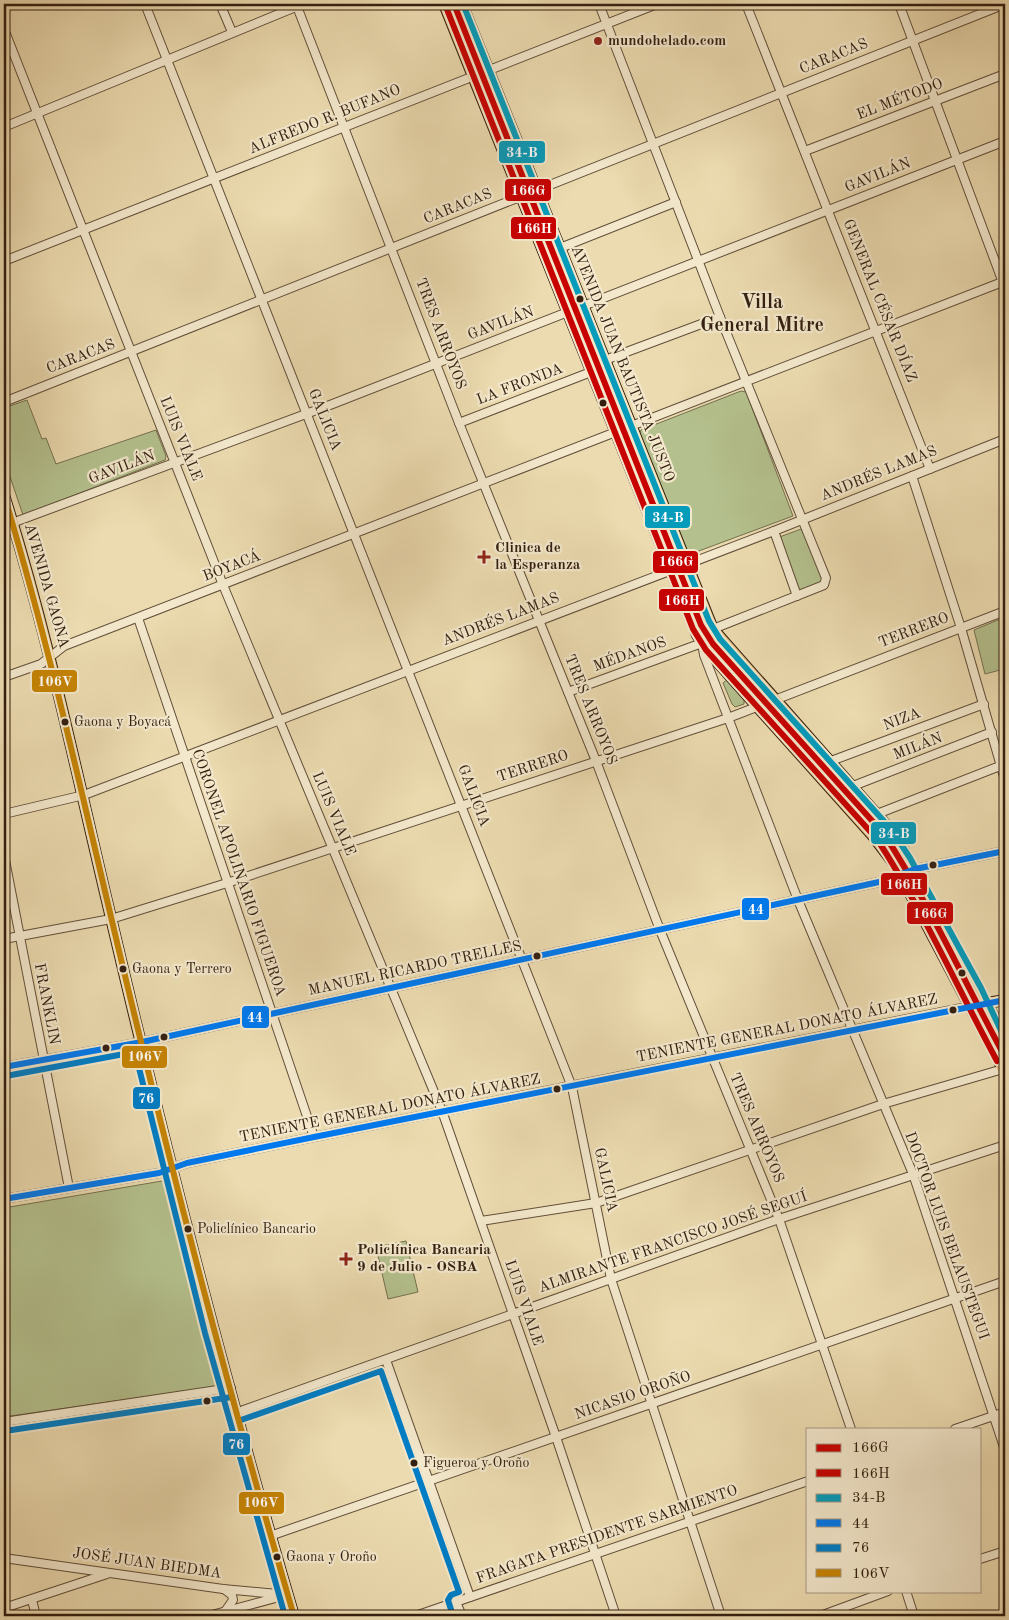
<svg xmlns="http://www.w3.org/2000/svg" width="1009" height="1620" viewBox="0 0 1009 1620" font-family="'Old Standard TT',serif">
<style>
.green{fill:#b4c18e;stroke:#747050}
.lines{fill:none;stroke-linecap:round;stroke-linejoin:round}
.minor-casing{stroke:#624e39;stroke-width:10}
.major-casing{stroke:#341f11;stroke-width:12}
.minor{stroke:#f3e8cc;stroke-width:8}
.major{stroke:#e6be78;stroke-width:10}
.bus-1-casing{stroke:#f3e8cc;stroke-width:10}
.bus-2-casing{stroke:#f3e8cc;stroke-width:10}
.bus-3-casing{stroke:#f3e8cc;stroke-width:10}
.bus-4-casing{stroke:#f3e8cc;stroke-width:10}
.bus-5-casing{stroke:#f3e8cc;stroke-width:10}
.bus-6-casing{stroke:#f3e8cc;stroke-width:10}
.bus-1{stroke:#c70201;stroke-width:6}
.bus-2{stroke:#c70201;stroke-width:6}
.bus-3{stroke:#059bbb;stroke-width:6}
.bus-4{stroke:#0079ef;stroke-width:6}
.bus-5{stroke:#007dc5;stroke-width:6}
.bus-6{stroke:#c68404;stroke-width:6}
.poi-dot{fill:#8f2418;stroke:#f3e8cc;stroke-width:2}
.bus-dot{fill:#341f11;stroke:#f3e8cc;stroke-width:2}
.labels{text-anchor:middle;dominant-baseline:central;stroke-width:4.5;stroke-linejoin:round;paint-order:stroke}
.bus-label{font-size:14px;fill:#341f11;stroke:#f3e8cc;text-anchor:start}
.poi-label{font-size:15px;font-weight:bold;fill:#341f11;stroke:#f3e8cc;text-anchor:start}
.street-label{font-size:15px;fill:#341f11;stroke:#f3e8cc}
.district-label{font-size:20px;font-weight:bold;fill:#341f11;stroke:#f3e8cc}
.line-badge{stroke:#f3e8cc;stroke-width:2}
.badge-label{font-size:14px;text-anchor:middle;font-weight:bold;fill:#fff}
</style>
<rect width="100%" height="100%" fill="#ecdbb0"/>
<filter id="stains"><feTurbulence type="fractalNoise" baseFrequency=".004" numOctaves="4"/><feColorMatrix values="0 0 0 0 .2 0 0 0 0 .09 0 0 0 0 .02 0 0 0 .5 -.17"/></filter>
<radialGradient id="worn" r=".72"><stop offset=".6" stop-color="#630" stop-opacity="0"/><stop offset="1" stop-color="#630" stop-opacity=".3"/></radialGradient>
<g class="green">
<path d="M741,391L746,392L793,516L688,555L639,435L641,430Z"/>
<path d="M27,400L42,439L46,438L56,464L156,430L166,456L165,460L23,515L4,459V408Z"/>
<path d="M804,528L826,583L796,595L774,539Z"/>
<path d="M1005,617V674L1004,669L985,674L974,630Z"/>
<path d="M728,679L744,697V704L735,707L732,704L723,683Z"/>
<path d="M162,1181L167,1186L220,1376L219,1386L4,1417V1208Z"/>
<path d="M406,1241L418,1292L388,1299L376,1247Z"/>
</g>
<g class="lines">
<defs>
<g id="minor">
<path d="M145,4L572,1087L611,1279L721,1616"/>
<path d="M220,4L232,32"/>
<path d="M296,4L459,423L596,761L660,930L779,1219L851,1429"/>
<path d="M599,4L720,317L826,578L824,585L713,629"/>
<path d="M746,4L930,469"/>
<path d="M899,4L1005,288"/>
<path d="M4,29L223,585L442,1111L556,1437L616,1616"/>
<path d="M4,127L303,4"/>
<path d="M805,151L1005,74"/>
<path d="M560,248L676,202"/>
<path d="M4,261L657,4"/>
<path d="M605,360L720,317"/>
<path d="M4,402L1005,4"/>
<path d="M459,423L591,372"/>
<path d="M912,476L961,628L1005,780"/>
<path d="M4,526L330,405L1005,141"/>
<path d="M774,531L797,596"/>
<path d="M138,618L314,1137"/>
<path d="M4,677L41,664L64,646L1005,281"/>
<path d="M568,692L702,643L704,655L798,900L913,1174L1005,1450"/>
<path d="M831,761L984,704"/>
<path d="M853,786L992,732"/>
<path d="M4,814L84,795L774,531L1005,439"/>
<path d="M877,814L1005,764"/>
<path d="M4,855L69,1188"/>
<path d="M4,939L111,919L227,883L728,718L1005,611"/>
<path d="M4,1067L142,1042L879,882L915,869L1005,851"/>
<path d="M4,1199L159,1173L187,1163L314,1137L987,1003"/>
<path d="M481,1221L596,1203L883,1104L1003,1069"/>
<path d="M386,1360L470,1597"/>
<path d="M238,1412L779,1219L1005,1145"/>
<path d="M4,1422L231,1388"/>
<path d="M955,1429L1005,1412"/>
<path d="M270,1536L1005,1281"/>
<path d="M4,1558L223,1589L288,1595"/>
<path d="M980,1559L1005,1551"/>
<path d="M224,1589L232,1595L233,1600L226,1610"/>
<path d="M906,1591L914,1616"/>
<path d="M32,1600L36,1616"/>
<path d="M456,1602L462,1616"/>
<path d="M4,1608L107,1574"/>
<path d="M208,1616L283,1596"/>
<path d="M415,1616L808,1481"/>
<path d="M820,1616L888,1591"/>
</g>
<g id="major">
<path d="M444,4L697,635L712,656L873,836L895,865L1005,1073"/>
<path d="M462,4L713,629L896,836L1005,1037"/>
<path d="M4,495C48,634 77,776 111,918C166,1152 226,1386 294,1616"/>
<path d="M987,1003L1005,1000"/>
</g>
</defs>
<use href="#minor" class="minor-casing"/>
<use href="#major" class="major-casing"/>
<use href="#minor" class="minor"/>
<use href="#major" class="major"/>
<defs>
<path id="bus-1" d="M454,4L701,625L713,644L884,834C930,905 965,983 1005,1057"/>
<path id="bus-2" d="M446,7L693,629L706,650L877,839C923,910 957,987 997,1061"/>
<path id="bus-3" d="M463,4L709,621L720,639L891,829L910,858L981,988L1005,1039"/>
<g id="bus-4">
<path d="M4,1067L142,1042L879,882L915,869L1005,851"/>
<path d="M4,1199L159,1173L187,1163L314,1137L1005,1000"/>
</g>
<g id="bus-5">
<path d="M6,1076L135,1052L205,1333L285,1616"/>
<path d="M241,1420L381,1371L459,1592L451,1595L448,1600L453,1616"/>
<path d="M5,1431L232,1397"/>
</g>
<path id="bus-6" d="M4,495C55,664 91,837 133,1009C182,1212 235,1415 294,1616"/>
</defs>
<use href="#bus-1" class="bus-1-casing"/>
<use href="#bus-2" class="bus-2-casing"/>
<use href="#bus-3" class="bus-3-casing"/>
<use href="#bus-4" class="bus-4-casing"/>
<use href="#bus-5" class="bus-5-casing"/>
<use href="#bus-6" class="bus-6-casing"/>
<use href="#bus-1" class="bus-1"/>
<use href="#bus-2" class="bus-2"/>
<use href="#bus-3" class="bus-3"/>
<use href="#bus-4" class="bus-4"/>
<use href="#bus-5" class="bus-5"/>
<use href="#bus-6" class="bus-6"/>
</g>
<g class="poi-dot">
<circle cx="598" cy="41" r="5"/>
<path d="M481.5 549.5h5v5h5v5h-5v5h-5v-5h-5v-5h5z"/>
<path d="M343.5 1251.5h5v5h5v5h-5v5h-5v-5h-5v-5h5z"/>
</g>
<g class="bus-dot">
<circle cx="580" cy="299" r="4.5"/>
<circle cx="603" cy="403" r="4.5"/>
<circle cx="65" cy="722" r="4.5"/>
<circle cx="933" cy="865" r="4.5"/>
<circle cx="537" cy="956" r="4.5"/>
<circle cx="123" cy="969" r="4.5"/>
<circle cx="962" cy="973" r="4.5"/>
<circle cx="953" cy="1010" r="4.5"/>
<circle cx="164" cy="1037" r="4.5"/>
<circle cx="106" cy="1048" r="4.5"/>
<circle cx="557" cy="1089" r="4.5"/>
<circle cx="188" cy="1229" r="4.5"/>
<circle cx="207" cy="1401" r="4.5"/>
<circle cx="414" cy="1463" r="4.5"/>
<circle cx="277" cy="1557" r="4.5"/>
</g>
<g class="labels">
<g class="bus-label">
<text x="74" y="722">Gaona y Boyacá</text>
<text x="132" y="969">Gaona y Terrero</text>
<text x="197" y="1229">Policlínico Bancario</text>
<text x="423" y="1463">Figueroa y Oroño</text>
<text x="286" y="1557">Gaona y Oroño</text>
</g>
<g class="poi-label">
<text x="608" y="41">mundohelado.com</text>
<text x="495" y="548">Clinica de<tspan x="495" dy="17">la Esperanza</tspan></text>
<text x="357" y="1250">Policlínica Bancaria<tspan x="357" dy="17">9 de Julio - OSBA</tspan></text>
</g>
<g class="street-label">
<text transform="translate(834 57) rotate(-22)">CARACAS</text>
<text transform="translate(900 100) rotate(-21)">EL MÉTODO</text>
<text transform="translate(325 120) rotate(-22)">ALFREDO R. BUFANO</text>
<text transform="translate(878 176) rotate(-22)">GAVILÁN</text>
<text transform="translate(458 207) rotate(-22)">CARACAS</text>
<text transform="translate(879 301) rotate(68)">GENERAL CÉSAR DÍAZ</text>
<text transform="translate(501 324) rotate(-21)">GAVILÁN</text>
<text transform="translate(440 334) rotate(69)">TRES ARROYOS</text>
<text transform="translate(81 357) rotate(-21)">CARACAS</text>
<text transform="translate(622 364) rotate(68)">AVENIDA JUAN BAUTISTA JUSTO</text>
<text transform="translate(520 385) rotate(-21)">LA FRONDA</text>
<text transform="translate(324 420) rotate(68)">GALICIA</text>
<text transform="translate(180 439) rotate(68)">LUIS VIALE</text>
<text transform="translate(122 468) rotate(-21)">GAVILÁN</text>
<text transform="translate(879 474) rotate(-22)">ANDRÉS LAMAS</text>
<text transform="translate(232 567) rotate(-21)">BOYACÁ</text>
<text transform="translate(46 586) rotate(74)">AVENIDA GAONA</text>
<text transform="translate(501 620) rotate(-21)">ANDRÉS LAMAS</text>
<text transform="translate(914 631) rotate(-21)">TERRERO</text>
<text transform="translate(630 655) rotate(-20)">MÉDANOS</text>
<text transform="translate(590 710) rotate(68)">TRES ARROYOS</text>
<text transform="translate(902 720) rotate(-21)">NIZA</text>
<text transform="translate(918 747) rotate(-21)">MILÁN</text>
<text transform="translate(533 767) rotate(-18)">TERRERO</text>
<text transform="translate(473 796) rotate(69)">GALICIA</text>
<text transform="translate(333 814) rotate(67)">LUIS VIALE</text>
<text transform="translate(238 873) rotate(71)">CORONEL APOLINARIO FIGUEROA</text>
<text transform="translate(415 969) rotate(-12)">MANUEL RICARDO TRELLES</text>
<text transform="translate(46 1004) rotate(79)">FRANKLIN</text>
<text transform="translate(787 1029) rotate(-11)">TENIENTE GENERAL DONATO ÁLVAREZ</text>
<text transform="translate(390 1109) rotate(-11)">TENIENTE GENERAL DONATO ÁLVAREZ</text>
<text transform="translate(756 1128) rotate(67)">TRES ARROYOS</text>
<text transform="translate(605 1180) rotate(78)">GALICIA</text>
<text transform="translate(946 1236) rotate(70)">DOCTOR LUIS BELAUSTEGUI</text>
<text transform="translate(673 1243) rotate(-19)">ALMIRANTE FRANCISCO JOSÉ SEGUÍ</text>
<text transform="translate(523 1303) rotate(71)">LUIS VIALE</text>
<text transform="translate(633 1396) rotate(-19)">NICASIO OROÑO</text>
<text transform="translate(607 1535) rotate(-19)">FRAGATA PRESIDENTE SARMIENTO</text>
<text transform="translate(147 1564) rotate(8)">JOSÉ JUAN BIEDMA</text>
</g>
<g class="district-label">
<text x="762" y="303">Villa<tspan x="762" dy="23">General Mitre</tspan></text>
</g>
</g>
<g class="line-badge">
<rect x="498" y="140" width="48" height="24" rx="5" fill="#059bbb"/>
<rect x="504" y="178" width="48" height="24" rx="5" fill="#c70201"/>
<rect x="510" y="216" width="47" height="24" rx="5" fill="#c70201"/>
<rect x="644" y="505" width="47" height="24" rx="5" fill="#059bbb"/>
<rect x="652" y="550" width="47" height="24" rx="5" fill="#c70201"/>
<rect x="658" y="588" width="47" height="24" rx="5" fill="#c70201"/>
<rect x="31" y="669" width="47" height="24" rx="5" fill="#c68404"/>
<rect x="870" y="821" width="47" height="24" rx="5" fill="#059bbb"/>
<rect x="880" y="872" width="48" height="24" rx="5" fill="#c70201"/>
<rect x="741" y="897" width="29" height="24" rx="5" fill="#0079ef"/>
<rect x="906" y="901" width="48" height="24" rx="5" fill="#c70201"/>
<rect x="241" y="1005" width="29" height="24" rx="5" fill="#0079ef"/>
<rect x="121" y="1045" width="47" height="24" rx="5" fill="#c68404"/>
<rect x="132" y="1086" width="29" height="24" rx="5" fill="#007dc5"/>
<rect x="222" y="1432" width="29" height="24" rx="5" fill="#007dc5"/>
<rect x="238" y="1491" width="47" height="24" rx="5" fill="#c68404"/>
</g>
<g class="badge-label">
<text x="522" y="157">34-B</text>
<text x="528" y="195">166G</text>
<text x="534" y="233">166H</text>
<text x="668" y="522">34-B</text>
<text x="676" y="566">166G</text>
<text x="682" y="605">166H</text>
<text x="55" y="686">106V</text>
<text x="894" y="838">34-B</text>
<text x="904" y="889">166H</text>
<text x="756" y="914">44</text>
<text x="930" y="918">166G</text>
<text x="255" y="1022">44</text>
<text x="145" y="1061">106V</text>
<text x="146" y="1103">76</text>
<text x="236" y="1449">76</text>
<text x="261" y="1507">106V</text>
</g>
<rect width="1009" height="1620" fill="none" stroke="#ecdbb0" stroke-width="20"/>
<rect x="5" y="5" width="999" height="1610" fill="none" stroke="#341f11" stroke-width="2.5"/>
<rect x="10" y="10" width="989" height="1600" fill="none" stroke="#341f11"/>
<rect x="806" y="1428" width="175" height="165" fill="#f3e8cc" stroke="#a79881"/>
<rect x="816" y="1444" width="25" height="8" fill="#c70201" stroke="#a79881"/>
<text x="852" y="1452" font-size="15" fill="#341f11">166G</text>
<rect x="816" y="1469" width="25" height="8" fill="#c70201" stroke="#a79881"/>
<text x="852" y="1478" font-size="15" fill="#341f11">166H</text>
<rect x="816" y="1494" width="25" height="8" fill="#059bbb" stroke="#a79881"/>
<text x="852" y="1502" font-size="15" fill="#341f11">34-B</text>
<rect x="816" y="1519" width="25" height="8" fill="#0079ef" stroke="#a79881"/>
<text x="852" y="1528" font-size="15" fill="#341f11">44</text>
<rect x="816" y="1544" width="25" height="8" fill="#007dc5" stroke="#a79881"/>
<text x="852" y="1552" font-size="15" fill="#341f11">76</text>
<rect x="816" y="1569" width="25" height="8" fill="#c68404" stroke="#a79881"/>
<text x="852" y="1578" font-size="15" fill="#341f11">106V</text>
<rect width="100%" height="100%" filter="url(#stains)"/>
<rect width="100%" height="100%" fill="url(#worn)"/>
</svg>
